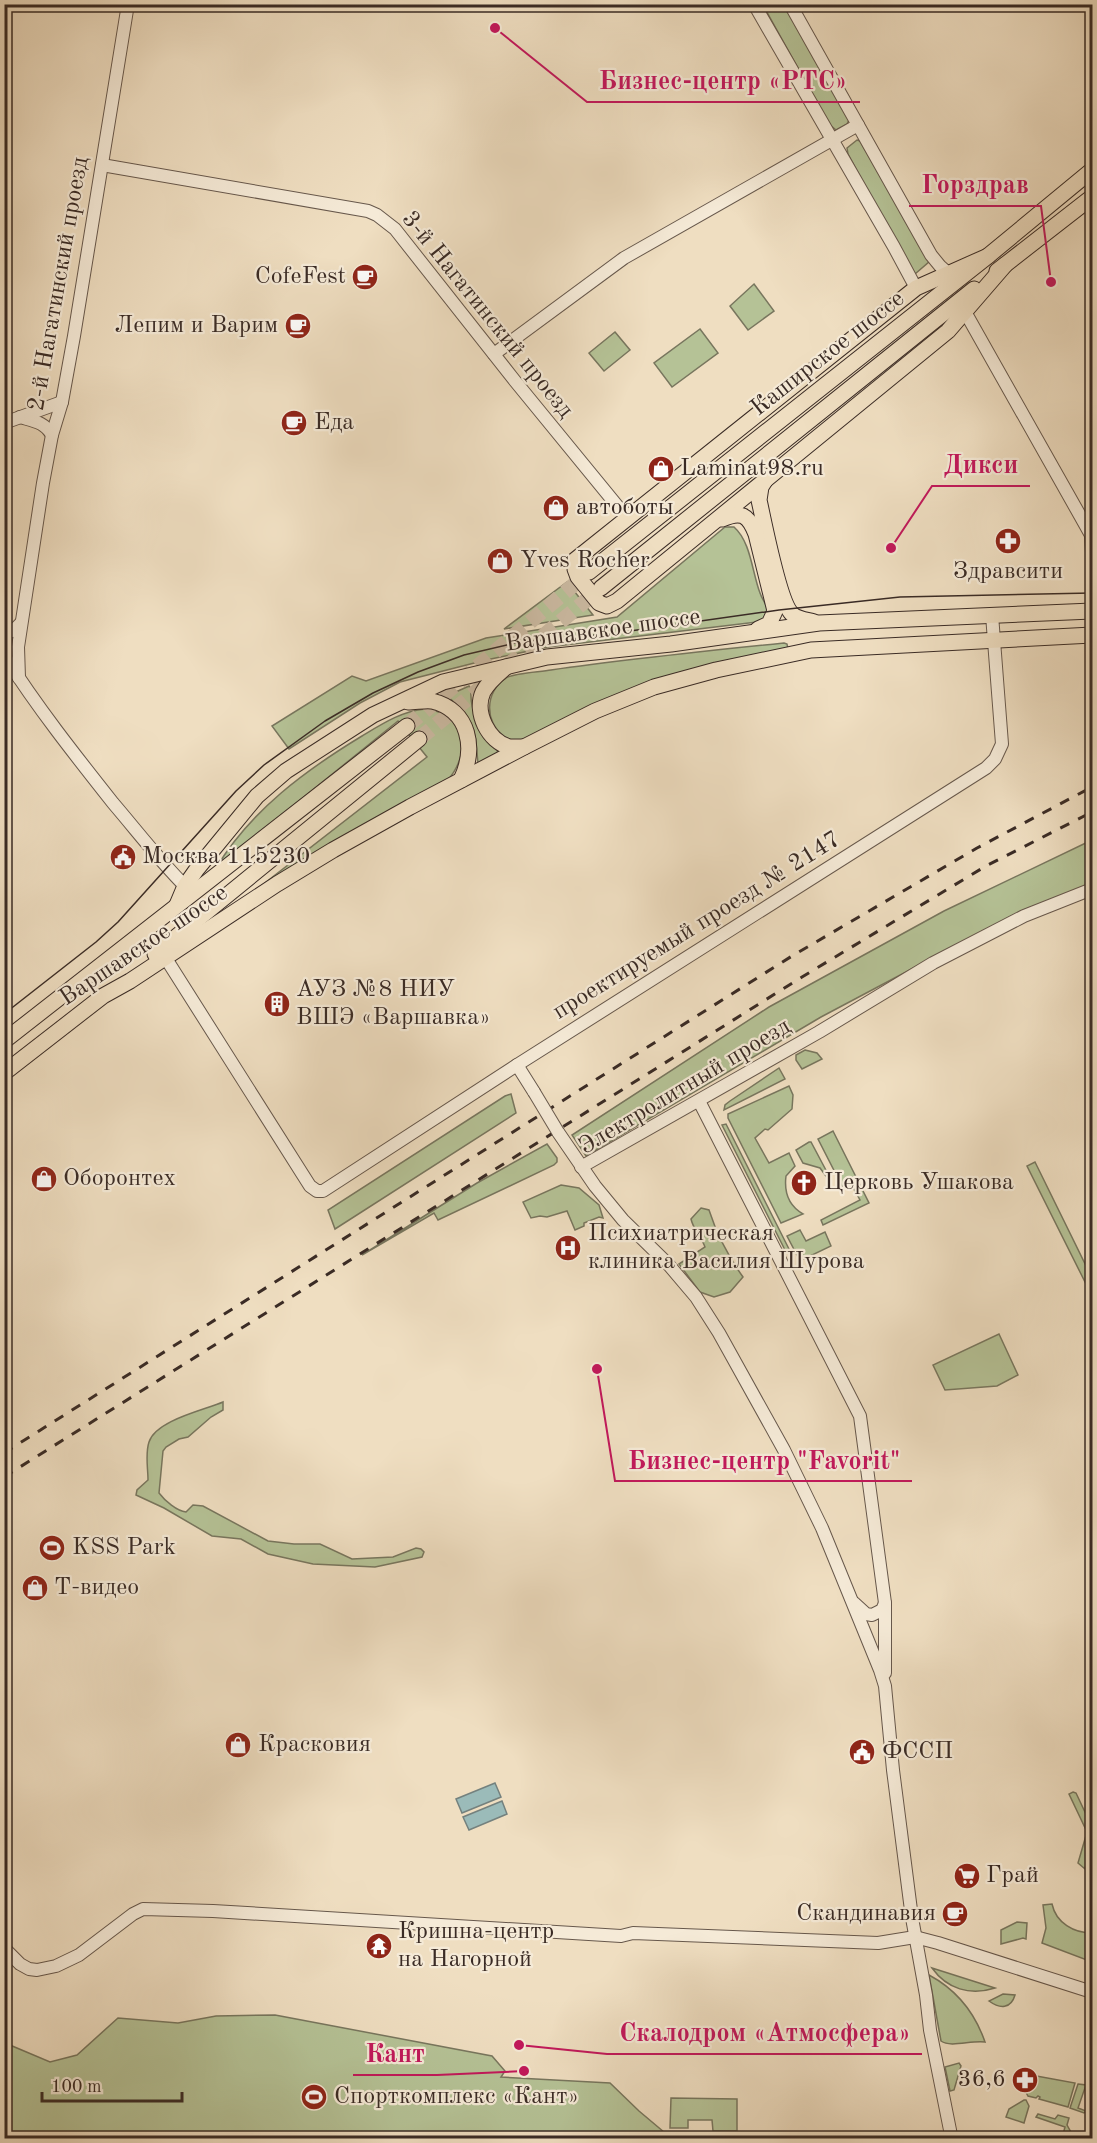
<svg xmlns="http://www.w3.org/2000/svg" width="1097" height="2143" viewBox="0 0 1097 2143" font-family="'Old Standard TT',serif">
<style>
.green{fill:#b5c296;stroke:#78765e;stroke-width:1.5}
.water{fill:#9bbbb9;stroke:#74817e;stroke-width:1.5}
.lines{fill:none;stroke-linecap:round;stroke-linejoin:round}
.major-tunnel{stroke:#cbbaa2;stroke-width:15;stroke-dasharray:15 8;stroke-linecap:butt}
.minor-casing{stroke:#67584c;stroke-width:14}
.major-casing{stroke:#3a2b25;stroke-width:17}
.minor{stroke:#f5ead7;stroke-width:12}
.major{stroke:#efdec1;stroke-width:15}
.tram{stroke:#3a2b25;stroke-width:1.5}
.rail{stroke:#3a2b25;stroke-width:3;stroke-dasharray:10 10;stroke-linecap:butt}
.minor-bridge-casing{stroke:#67584c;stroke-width:14;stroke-linecap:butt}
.minor-bridge{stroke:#f5ead7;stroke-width:12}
.labels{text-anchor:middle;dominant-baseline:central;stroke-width:4.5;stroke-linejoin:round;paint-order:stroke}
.poi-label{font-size:24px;fill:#3a2b25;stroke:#f5ead7;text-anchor:start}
.street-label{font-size:24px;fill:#3a2b25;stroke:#f5ead7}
.leader{fill:none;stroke:#c2185b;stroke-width:2}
.callout-dot{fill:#c2185b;stroke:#f5ead7;stroke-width:2}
.callout-label{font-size:26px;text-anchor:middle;font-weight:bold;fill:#c2185b;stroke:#f5ead7;stroke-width:4.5;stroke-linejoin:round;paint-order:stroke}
</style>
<rect width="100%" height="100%" fill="#efdec1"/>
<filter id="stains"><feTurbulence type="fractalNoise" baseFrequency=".00333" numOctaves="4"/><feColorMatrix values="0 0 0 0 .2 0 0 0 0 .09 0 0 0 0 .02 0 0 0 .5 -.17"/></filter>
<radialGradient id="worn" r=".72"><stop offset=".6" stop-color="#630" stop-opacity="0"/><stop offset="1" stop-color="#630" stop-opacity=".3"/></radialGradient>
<g class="green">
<path d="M763,5H786L849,120L847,124L836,130L829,124Z"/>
<path d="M857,140L860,141L930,261L915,274L905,260L848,154L847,148Z"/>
<path d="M754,284L774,311L748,330L730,306Z"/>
<path d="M700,329L718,353L672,387L654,363Z"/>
<path d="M615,332L630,350L604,371L589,353Z"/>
<path d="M725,527H734C751,542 752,572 760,593C762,599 766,604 768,610L766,618L757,622L548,647L486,660L400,682L360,703L289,749L272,726L352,676L366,681L486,638L617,617Z"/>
<path d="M567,582L593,615L504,629Z"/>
<path d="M784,643L787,644L788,649L707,668L526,741C518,741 510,741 504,736C484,722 485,691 506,678C513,673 540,672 551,670C628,659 706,651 784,643Z"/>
<path d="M469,686L471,689C469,713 484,736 499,753L478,764C475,730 476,719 447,696Z"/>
<path d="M425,709C467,713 472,753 447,781L248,896L427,757L398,721L216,868C251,810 306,770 362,736C382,724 402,711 425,709Z"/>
<path d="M1092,840V884L1021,911L821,1017L586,1156L572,1135L769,1007L944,911Z"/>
<path d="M805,1050L817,1053L822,1059L802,1069L796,1060V1055Z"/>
<path d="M779,1068L785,1079L724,1110L725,1105L730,1101Z"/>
<path d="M789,1086L793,1095L792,1109L768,1130L765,1129L755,1138L769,1163L789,1153L795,1166L786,1176C784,1192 789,1206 803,1214L781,1223L728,1118V1114Z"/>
<path d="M511,1094L516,1113L335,1229L328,1210L505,1096Z"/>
<path d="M726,1124L792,1255L786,1252L722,1125Z"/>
<path d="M833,1131L869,1203L823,1225L821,1220L860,1200L851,1184L843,1188L818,1139Z"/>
<path d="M809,1142H811L828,1174L826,1176L820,1168L803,1163L796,1150Z"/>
<path d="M547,1144L557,1158V1162L554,1165L438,1220L434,1213L362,1255L477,1183Z"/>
<path d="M1035,1162L1092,1278V1296L1027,1166Z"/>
<path d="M561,1185L579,1188L599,1205L603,1218L599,1217L584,1223V1226L575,1230L567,1211L547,1217L540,1216L531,1218L523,1202Z"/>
<path d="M701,1208L709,1210C717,1235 728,1256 743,1277L730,1292L714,1297L700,1292L679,1264L705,1247C701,1236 693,1229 691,1219Z"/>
<path d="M800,1230L806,1241L825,1232L831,1246L804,1259L798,1257L787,1236Z"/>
<path d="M999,1334L1018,1375L997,1386L945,1390L933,1365Z"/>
<path d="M223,1402V1410L211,1417L188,1437L179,1439L166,1447L163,1451L159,1493C165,1501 177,1511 186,1512L193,1505L203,1506L268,1541L294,1544H320L352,1559L393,1557L416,1548L421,1549L424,1552L422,1557L375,1567L313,1564L268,1554L241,1539L212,1536L164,1508L136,1495L137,1490L148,1480C148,1468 145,1454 149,1442C156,1420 205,1410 223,1402Z"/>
<path d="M1073,1792L1076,1793L1092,1827V1872L1090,1871L1091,1867L1086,1865L1085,1869L1078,1863L1087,1832L1069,1794Z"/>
<path d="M1052,1904C1056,1923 1074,1933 1092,1933V1962L1042,1943L1046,1928L1043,1905Z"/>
<path d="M1017,1922L1027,1923L1026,1939L1023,1938L1001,1944V1930Z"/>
<path d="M932,1968L995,1988C970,1996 947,1989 932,1968Z"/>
<path d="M929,1975C957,1990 975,2013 985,2042C971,2040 951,2048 941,2041Z"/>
<path d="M1003,1994L1015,1995C1011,2009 1000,2009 989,2001Z"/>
<path d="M275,2015L492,2056L505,2071L501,2077L610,2083L639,2111L671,2138H5V2043L50,2062L77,2055L118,2018L178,2023L216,2016Z"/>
<path d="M959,2063L961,2066L954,2090L950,2091L945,2067Z"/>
<path d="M1020,2073L1075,2083L1068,2107L1039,2099L1040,2097L1038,2096L1036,2098L1028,2096L1019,2079Z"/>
<path d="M1078,2084L1086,2085L1078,2108L1086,2111L1084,2113L1070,2108Z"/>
<path d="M671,2098L737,2099V2131H713L712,2120H688V2128H670Z"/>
<path d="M1024,2100H1026L1029,2106L1024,2123L1006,2117L1009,2109Z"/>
<path d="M1038,2114L1055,2119L1058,2115L1069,2118L1067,2125L1072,2134L1069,2138H1062L1065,2127L1036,2117Z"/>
</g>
<g class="water">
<path d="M495,1783L501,1797L462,1813L456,1799Z"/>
<path d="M502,1801L507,1814L469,1830L463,1817Z"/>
</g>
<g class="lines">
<g class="major-tunnel">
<path d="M407,726L589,572"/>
<path d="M419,739L601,588"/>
</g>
<defs>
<g id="minor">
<path d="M754,4L894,247L916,288"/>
<path d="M790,4L931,255L940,266L948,273"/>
<path d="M102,165L368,211L377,215L395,229L515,381L628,519"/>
<path d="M964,310L1091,535L1092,552"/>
<path d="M494,354L624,258L858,125"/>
<path d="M20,417C33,421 45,422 52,435"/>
<path d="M4,423L62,402"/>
<path d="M4,633L13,631L21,623"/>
<path d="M4,655C37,707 75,755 113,803C137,831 159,860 185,886"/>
<path d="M19,678L18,647L43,483L52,435L62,402L74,336L128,4"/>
<path d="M165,957L303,1175L310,1186L317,1191H323L517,1065L986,768L995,759L1002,744L992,615"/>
<path d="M517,1065L534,1092"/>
<path d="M699,1101L860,1416L885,1603V1673"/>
<path d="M558,1132L595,1186L623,1220L668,1264L696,1297L719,1333L784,1450L822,1528L880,1670L885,1686L893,1770L912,1918L926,1995L930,2030L951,2135L950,2138"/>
<path d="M581,1167L819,1032L933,963L1024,916L1092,889"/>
<path d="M854,1603L866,1614L872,1615L882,1610L885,1603"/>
<path d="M4,1948L20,1964L29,1969L37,1970L56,1966L79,1955L133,1914L143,1909L213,1911L621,1936L633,1933L878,1943L915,1937L938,1943L1092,1992"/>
</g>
<g id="major">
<path d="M988,256L916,288L575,560V569L578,577L599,603L607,606L617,601L948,331L1005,265"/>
<path d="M997,271L1092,197"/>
<path d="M766,479L761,487L759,500C764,522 779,602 792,614C797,619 807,620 814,622"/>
<path d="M722,519C741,511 748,514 756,534L775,611L769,624L758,629"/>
<path d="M589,572L988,256L1092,170"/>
<path d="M601,588L974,289"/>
<path d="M506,667C498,674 488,682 483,692C474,712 488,742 510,747C514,747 520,747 524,747"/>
<path d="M408,702C416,702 425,700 432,701C470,710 476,749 461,780"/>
<path d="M177,905L185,886L197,869L257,796L286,771L373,715L443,682L547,657L671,644L819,623L1092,611"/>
<path d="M155,954L419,739"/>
<path d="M4,1041L407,726"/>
<path d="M4,1073L103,996L130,981L277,884L333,850L410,807L524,747L595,711L654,687L716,670L811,650L1092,635"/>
</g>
</defs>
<use href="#minor" class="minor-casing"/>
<use href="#major" class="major-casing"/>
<use href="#minor" class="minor"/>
<use href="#major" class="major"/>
<path class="tram" d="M4,1014L96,942L118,922L236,791L264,765L325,721L373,693L418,672L464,655L515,643L616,633L779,610L900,597L1092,593"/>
<g class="rail">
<path d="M4,1453L792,956L977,848L1092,787"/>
<path d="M4,1477L802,977L986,866L1092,812"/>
</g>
<defs>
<path id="minor-bridge" d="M534,1092L558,1132"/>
</defs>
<use href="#minor-bridge" class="minor-bridge-casing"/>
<use href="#minor-bridge" class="minor-bridge"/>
</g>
<defs>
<symbol id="cafe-disc" viewBox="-11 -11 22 22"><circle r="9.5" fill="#8f2418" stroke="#f5ead7"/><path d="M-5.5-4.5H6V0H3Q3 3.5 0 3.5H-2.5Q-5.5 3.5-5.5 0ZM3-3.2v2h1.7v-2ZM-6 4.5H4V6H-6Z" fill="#fff"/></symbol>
<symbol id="shop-disc" viewBox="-11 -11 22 22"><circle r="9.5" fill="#8f2418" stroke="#f5ead7"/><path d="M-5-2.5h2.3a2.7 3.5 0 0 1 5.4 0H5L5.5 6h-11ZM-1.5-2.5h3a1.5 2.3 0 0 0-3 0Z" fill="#fff"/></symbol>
<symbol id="pharmacy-disc" viewBox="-11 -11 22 22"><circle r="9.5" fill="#8f2418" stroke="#f5ead7"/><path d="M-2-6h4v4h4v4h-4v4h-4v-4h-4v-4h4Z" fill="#fff"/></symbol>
<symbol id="civic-disc" viewBox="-11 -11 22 22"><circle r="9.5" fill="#8f2418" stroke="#f5ead7"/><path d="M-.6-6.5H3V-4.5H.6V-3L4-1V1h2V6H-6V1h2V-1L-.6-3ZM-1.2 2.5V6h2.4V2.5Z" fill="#fff"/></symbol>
<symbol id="building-disc" viewBox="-11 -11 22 22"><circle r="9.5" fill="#8f2418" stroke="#f5ead7"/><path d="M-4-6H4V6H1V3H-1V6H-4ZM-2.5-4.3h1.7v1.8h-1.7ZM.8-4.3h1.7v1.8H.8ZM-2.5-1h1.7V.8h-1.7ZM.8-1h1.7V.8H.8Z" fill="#fff"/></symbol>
<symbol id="church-disc" viewBox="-11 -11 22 22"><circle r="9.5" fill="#8f2418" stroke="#f5ead7"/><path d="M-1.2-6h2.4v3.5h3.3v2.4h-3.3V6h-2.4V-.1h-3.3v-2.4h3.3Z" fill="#fff"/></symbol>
<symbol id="hospital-disc" viewBox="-11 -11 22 22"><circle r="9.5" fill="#8f2418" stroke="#f5ead7"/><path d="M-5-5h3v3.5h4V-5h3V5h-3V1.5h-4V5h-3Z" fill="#fff"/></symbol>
<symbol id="stadium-disc" viewBox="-11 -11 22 22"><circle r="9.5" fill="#8f2418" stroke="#f5ead7"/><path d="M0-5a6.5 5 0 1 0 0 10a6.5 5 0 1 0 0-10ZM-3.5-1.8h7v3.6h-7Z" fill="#fff"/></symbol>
<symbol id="supermarket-disc" viewBox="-11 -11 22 22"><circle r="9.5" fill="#8f2418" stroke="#f5ead7"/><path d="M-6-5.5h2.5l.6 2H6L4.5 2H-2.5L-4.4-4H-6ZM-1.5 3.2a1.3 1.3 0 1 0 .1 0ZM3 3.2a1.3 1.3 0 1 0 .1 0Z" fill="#fff"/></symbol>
<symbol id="temple-disc" viewBox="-11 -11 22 22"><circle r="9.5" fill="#8f2418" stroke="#f5ead7"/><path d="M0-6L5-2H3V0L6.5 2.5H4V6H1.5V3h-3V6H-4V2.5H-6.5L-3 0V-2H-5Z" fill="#fff"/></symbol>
</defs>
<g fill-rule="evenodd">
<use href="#cafe-disc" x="350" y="262" width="30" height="30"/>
<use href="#cafe-disc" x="283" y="311" width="30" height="30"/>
<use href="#cafe-disc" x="279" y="408" width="30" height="30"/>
<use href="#shop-disc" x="646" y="454" width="30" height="30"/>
<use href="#shop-disc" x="541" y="493" width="30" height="30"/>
<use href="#pharmacy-disc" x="993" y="526" width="30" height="30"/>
<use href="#shop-disc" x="485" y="546" width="30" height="30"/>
<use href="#civic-disc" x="108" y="842" width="30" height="30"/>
<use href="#building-disc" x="262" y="989" width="30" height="30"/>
<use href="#shop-disc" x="29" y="1164" width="30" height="30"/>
<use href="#church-disc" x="789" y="1168" width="30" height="30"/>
<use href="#hospital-disc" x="553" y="1233" width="30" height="30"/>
<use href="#stadium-disc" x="37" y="1533" width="30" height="30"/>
<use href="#shop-disc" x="20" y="1573" width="30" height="30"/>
<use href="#shop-disc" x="223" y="1730" width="30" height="30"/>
<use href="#civic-disc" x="847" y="1737" width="30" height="30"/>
<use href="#supermarket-disc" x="952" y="1861" width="30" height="30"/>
<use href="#cafe-disc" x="940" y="1899" width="30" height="30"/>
<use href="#temple-disc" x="364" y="1931" width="30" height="30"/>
<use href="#pharmacy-disc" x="1010" y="2065" width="30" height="30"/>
<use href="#stadium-disc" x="299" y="2082" width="30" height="30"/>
</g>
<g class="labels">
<g class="poi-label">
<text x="346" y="277" text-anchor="end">CofeFest</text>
<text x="278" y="326" text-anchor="end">Лепим и Варим</text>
<text x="314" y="423">Еда</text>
<text x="680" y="469">Laminat98.ru</text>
<text x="576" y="508">автоботы</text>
<text x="520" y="561">Yves Rocher</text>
<text x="1008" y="572" text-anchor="middle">Здравсити</text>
<text x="142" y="857">Москва 115230</text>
<text x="296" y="990">АУЗ №8 НИУ<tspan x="296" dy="28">ВШЭ «Варшавка»</tspan></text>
<text x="63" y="1179">Оборонтех</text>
<text x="824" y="1183">Церковь Ушакова</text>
<text x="588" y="1234">Психиатрическая<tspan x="588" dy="28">клиника Василия Шурова</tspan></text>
<text x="72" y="1548">KSS Park</text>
<text x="54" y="1588">Т-видео</text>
<text x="258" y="1745">Красковия</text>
<text x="882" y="1752">ФССП</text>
<text x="986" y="1876">Грай</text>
<text x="936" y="1914" text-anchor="end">Скандинавия</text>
<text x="398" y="1932">Кришна-центр<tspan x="398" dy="28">на Нагорной</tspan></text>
<text x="1006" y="2080" text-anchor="end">36,6</text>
<text x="334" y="2097">Спорткомплекс «Кант»</text>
</g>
<g class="street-label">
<text transform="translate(59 284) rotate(-80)">2-й Нагатинский проезд</text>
<text transform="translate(487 315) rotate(51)">3-й Нагатинский проезд</text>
<text transform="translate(828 354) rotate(-38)">Каширское шоссе</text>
<text transform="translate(603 631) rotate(-8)">Варшавское шоссе</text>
<text transform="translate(697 926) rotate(-32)">проектируемый проезд № 2147</text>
<text transform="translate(144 946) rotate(-34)">Варшавское шоссе</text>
<text transform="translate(685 1087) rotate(-31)">Электролитный проезд</text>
</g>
</g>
<path class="leader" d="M495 28L587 102H860M1051 282L1041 206H909M891 548L932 486H1030M597 1369L615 1481H912M519 2045L607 2054H922M524 2071L437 2075H353"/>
<g class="callout-dot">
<circle cx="495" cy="28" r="6"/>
<circle cx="1051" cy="282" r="6"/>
<circle cx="891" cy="548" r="6"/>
<circle cx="597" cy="1369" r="6"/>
<circle cx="519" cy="2045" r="6"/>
<circle cx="524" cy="2071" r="6"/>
</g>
<g class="callout-label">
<text x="723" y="89">Бизнес-центр «РТС»</text>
<text x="975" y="193">Горздрав</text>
<text x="981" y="473">Дикси</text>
<text x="764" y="1469">Бизнес-центр "Favorit"</text>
<text x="765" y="2041">Скалодром «Атмосфера»</text>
<text x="395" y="2062">Кант</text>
</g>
<rect width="1097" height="2143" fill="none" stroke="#efdec1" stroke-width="24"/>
<rect x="6" y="6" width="1085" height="2131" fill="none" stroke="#3a2b25" stroke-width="3"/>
<rect x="12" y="12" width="1073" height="2119" fill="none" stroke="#3a2b25" stroke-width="1.5"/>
<path d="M42 2092v9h140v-9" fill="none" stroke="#3a2b25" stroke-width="3"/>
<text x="51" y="2092" font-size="18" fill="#3a2b25" stroke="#f5ead7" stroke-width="4.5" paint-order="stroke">100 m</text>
<rect width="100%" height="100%" filter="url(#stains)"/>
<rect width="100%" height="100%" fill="url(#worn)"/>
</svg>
